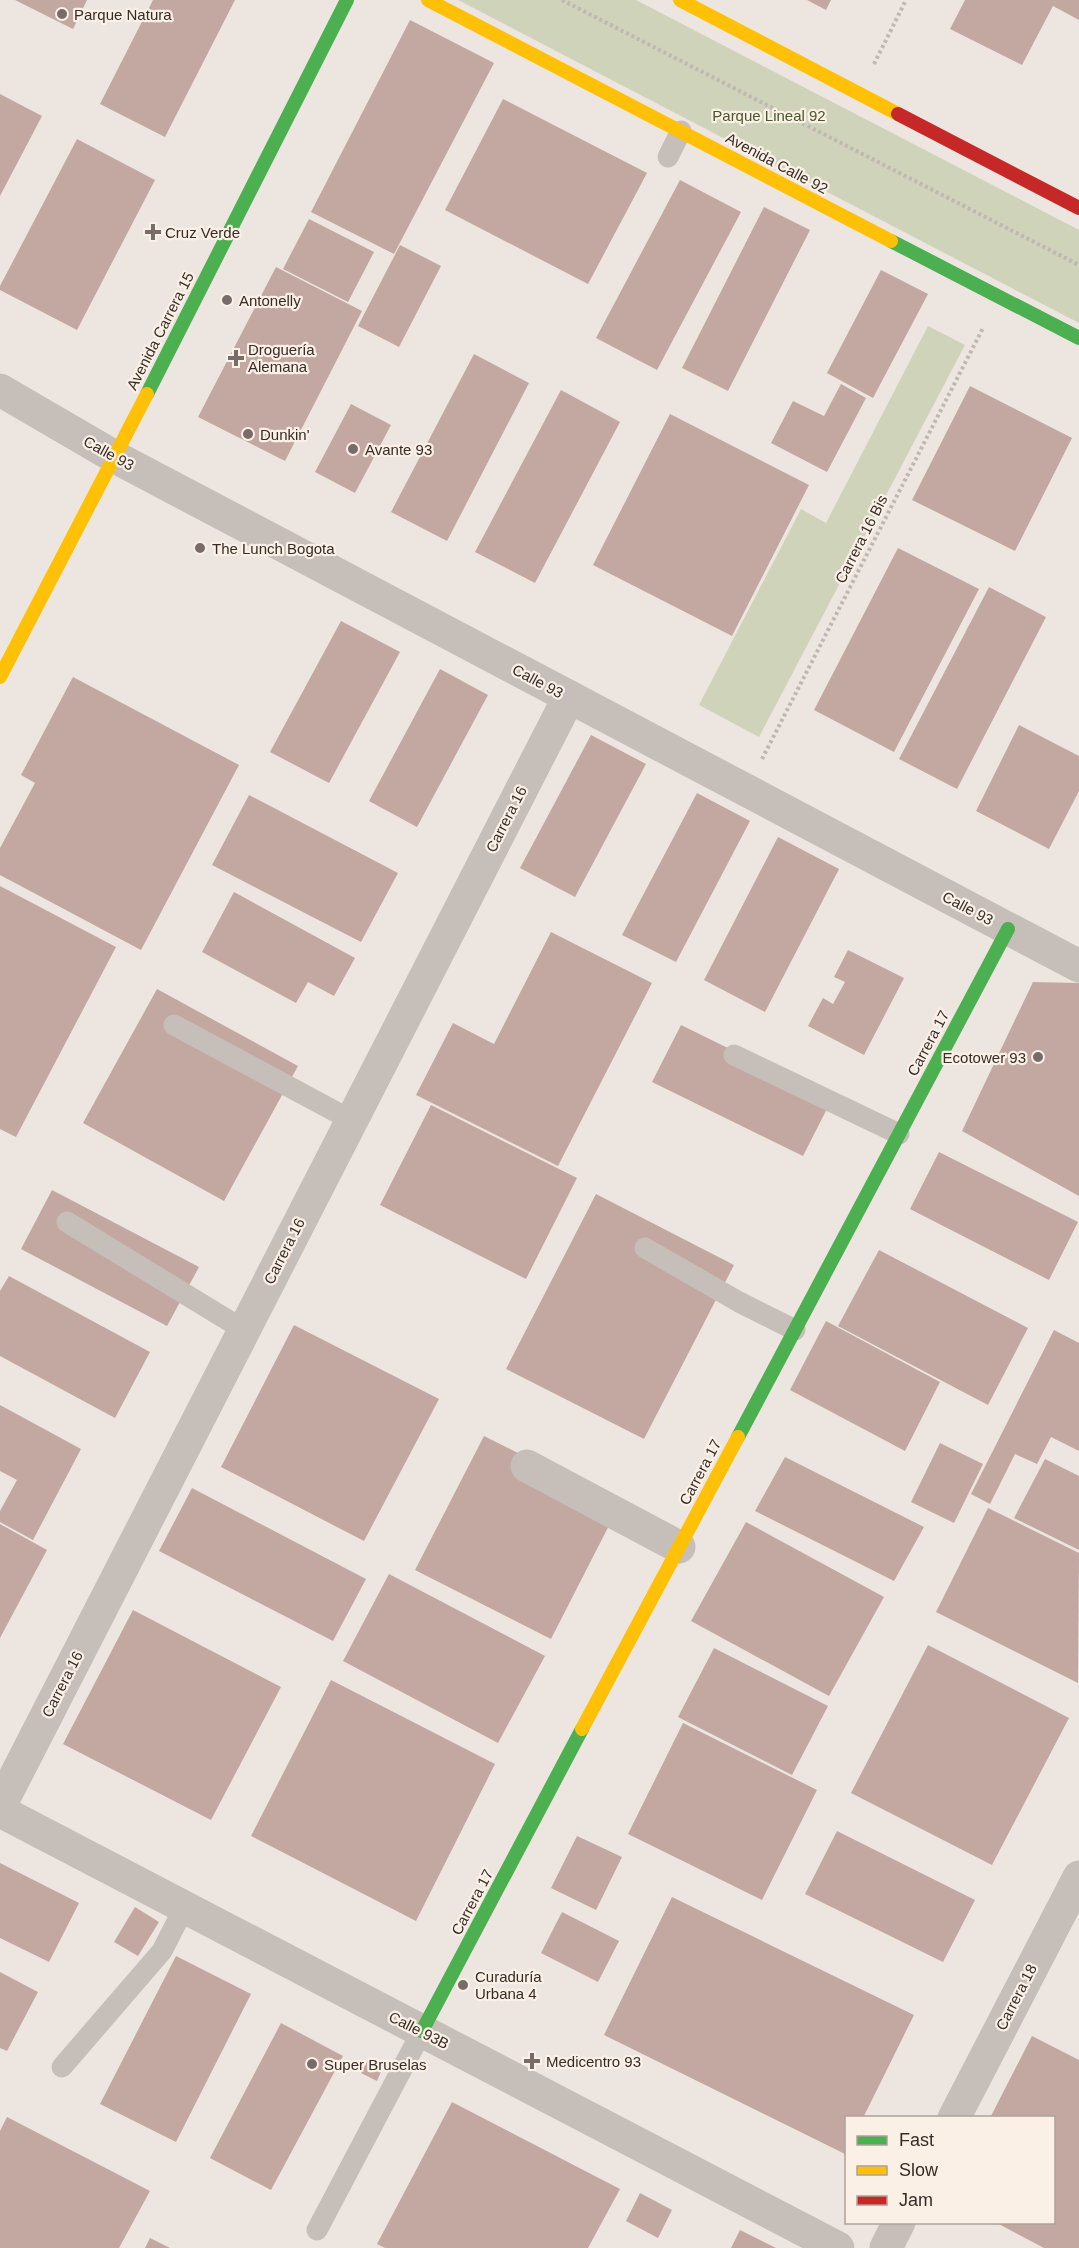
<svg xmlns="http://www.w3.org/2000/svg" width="1079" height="2248" viewBox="0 0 1079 2248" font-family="Helvetica,sans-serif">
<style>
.green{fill:#cfd3b9}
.building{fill:#c2a8a0}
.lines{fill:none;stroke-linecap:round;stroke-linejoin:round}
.path{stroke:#bfb7b1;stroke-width:4;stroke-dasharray:3 3;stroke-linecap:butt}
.lane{stroke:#c6beb9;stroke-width:21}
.street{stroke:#c6beb9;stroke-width:33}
.fast{stroke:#4caf50;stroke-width:14}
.slow{stroke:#ffc107;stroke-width:14}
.jam{stroke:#c62828;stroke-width:14}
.poi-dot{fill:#776c68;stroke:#fbf0e6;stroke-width:2}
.labels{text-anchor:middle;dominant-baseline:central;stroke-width:4.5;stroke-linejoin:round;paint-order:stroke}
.poi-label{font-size:15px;fill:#372b27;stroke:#fbf0e6;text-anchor:start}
.park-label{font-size:15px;fill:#495729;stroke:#fbf0e6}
.street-label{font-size:15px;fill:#372b27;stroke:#fbf0e6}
</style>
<rect width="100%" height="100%" fill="#ede6e0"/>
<g class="green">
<path d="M458,0H636L1079,230V323Z"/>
<path d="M928,326L965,345L759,737L699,705L801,509L826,523Z"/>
</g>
<g class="building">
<path d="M15,0H87L73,29Z"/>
<path d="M153,0H235L165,137L100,104Z"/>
<path d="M807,0H831L826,10Z"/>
<path d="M965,0H1079V20L1053,6L1022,65L950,29Z"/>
<path d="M410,20L494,63L394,254L311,212Z"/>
<path d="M0,94L42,116L0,196Z"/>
<path d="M503,99L647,173L588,284L445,210Z"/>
<path d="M77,139L155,180L77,330L0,290V286Z"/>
<path d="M680,180L741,212L657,370L596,338Z"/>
<path d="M764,207L810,230L728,391L682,368Z"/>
<path d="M309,219L374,252L348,302L283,269Z"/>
<path d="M400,245L441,266L399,347L358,326Z"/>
<path d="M276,267L362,311L285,461L198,417Z"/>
<path d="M881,270L928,294L873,398L827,373Z"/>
<path d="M474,354L529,383L447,541L391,512Z"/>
<path d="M841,384L866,398L827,472L771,443L793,401L824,416Z"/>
<path d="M970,386L1072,438L1015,551L912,500Z"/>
<path d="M561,390L620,422L535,583L475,552Z"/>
<path d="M351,404L391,425L355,493L315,472Z"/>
<path d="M670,414L809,485L732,636L593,565Z"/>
<path d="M898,548L979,589L894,752L814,710Z"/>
<path d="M989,587L1046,617L957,789L899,759Z"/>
<path d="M341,621L400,652L329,783L270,752Z"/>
<path d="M440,669L488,695L417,827L369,801Z"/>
<path d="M73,677L239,765L141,950L0,875V848L35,783L21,775Z"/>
<path d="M1019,725L1079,756V791L1049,849L976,811Z"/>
<path d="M591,735L646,764L575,897L520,868Z"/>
<path d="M697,793L750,821L676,962L622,935Z"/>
<path d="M249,795L398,873L361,942L212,865Z"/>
<path d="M778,837L839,869L765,1012L704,980Z"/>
<path d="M0,886L116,947L16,1137L0,1129Z"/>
<path d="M234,892L355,958L334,996L308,982L296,1003L202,952Z"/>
<path d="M551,932L652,983L558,1166L416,1095L453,1023L494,1044Z"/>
<path d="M848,950L904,978L864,1055L808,1026L823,998L833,1004L845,982L834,977Z"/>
<path d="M1033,982L1079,983V1196L962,1131Z"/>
<path d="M157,989L298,1066L224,1201L83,1123Z"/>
<path d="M681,1025L832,1099L803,1156L652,1082Z"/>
<path d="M431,1105L577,1178L526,1279L380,1205Z"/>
<path d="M939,1152L1078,1222L1049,1280L910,1209Z"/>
<path d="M52,1190L199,1267L167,1326L21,1249Z"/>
<path d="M596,1194L734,1265L644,1439L506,1369Z"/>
<path d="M879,1250L1028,1328L988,1405L838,1326Z"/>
<path d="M9,1276L150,1352L115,1418L0,1356V1291Z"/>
<path d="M826,1321L940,1382L905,1451L790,1390Z"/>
<path d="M294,1325L439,1399L364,1541L221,1467Z"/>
<path d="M1054,1330L1079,1343V1451L1051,1437L1037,1464L1015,1454L990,1504L971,1494Z"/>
<path d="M0,1405L81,1449L33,1540L0,1522V1511L17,1480L0,1471Z"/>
<path d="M484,1436L620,1504L551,1639L415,1570Z"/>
<path d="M940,1443L983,1464L954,1523L911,1502Z"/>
<path d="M785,1457L924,1527L894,1581L755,1511Z"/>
<path d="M1045,1459L1079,1476V1550L1014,1518Z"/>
<path d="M192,1488L366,1579L333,1641L159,1551Z"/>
<path d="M988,1508L1079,1553L1078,1683L936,1612Z"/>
<path d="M746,1522L884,1597L829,1696L691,1621Z"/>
<path d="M0,1524L47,1550L0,1638Z"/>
<path d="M389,1574L545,1656L498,1743L343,1661Z"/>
<path d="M133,1610L281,1687L211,1820L63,1744Z"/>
<path d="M928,1645L1069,1718L992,1865L851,1793Z"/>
<path d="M714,1648L828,1706L792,1775L678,1717Z"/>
<path d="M331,1680L495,1764L416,1921L251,1836Z"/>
<path d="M683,1723L817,1790L762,1900L628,1834Z"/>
<path d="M837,1831L975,1900L943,1962L805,1894Z"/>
<path d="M577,1836L622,1857L596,1910L551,1888Z"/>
<path d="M0,1863L79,1903L49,1962L0,1938Z"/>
<path d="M672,1897L914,2015L863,2118H846L845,2154L604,2035Z"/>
<path d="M135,1907L159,1922L138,1956L114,1942Z"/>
<path d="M562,1912L619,1941L598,1982L541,1953Z"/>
<path d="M176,1956L251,1994L176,2142L100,2104Z"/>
<path d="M0,1972L38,1992L7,2051L0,2048Z"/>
<path d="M281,2023L343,2056L271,2190L210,2158Z"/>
<path d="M1032,2036L1079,2060V2248H1044L995,2222H1054V2118H990Z"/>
<path d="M368,2060L383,2067L377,2081L361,2073Z"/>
<path d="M452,2102L620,2189L588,2248H385L377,2244Z"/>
<path d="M7,2117L150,2191L119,2248H0V2131Z"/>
<path d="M640,2193L672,2210L658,2238L626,2221Z"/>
<path d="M740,2230L776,2248H731Z"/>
<path d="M150,2238L170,2248H145Z"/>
</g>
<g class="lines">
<g class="path">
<path d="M562,0L1079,265"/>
<path d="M874,64L906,0"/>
<path d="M762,759L983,328"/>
</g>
<g class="lane">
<path d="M668,157L681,131"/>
<path d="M174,1025L351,1120"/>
<path d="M734,1055L899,1134"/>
<path d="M67,1222L244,1330"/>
<path d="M645,1248L739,1302L795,1330"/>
<path d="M62,2067L162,1951L184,1908"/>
<path d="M317,2230L422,2031"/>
</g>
<g class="street">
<path d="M0,390L115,457L1079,966"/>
<path d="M527,1466L679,1547"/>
<path d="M0,1806L569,697"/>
<path d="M0,1811L838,2248"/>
<path d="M954,2118L1079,1877"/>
<path d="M886,2248L899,2222"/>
</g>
<g class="fast">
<path d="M891,241L1079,338"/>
<path d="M147,394L347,0"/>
<path d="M738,1437L1008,929"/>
<path d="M422,2031L582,1729"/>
</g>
<g class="slow">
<path d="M428,0L891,241"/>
<path d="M680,0L898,114"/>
<path d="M0,677L147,394"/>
<path d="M582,1729L738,1437"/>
</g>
<path class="jam" d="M898,114L1079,208"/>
</g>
<g class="poi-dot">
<circle cx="62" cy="14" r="6"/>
<path d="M150 223h6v6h6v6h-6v6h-6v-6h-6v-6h6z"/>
<circle cx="227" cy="300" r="6"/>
<path d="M233 349h6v6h6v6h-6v6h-6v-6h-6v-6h6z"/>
<circle cx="248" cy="434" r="6"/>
<circle cx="353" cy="449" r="6"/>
<circle cx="200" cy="548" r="6"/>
<circle cx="1038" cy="1057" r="6"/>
<circle cx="463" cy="1985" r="6"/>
<path d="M529 2052h6v6h6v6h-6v6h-6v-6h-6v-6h6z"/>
<circle cx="312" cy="2064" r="6"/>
</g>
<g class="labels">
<g class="poi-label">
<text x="74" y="14">Parque Natura</text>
<text x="165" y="232">Cruz Verde</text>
<text x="239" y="300">Antonelly</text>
<text x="248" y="349">Droguería<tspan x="248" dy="17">Alemana</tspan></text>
<text x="260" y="434">Dunkin'</text>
<text x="365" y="449">Avante 93</text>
<text x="212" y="548">The Lunch Bogota</text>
<text x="1026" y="1057" text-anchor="end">Ecotower 93</text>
<text x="475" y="1976">Curaduría<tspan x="475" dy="17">Urbana 4</tspan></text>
<text x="546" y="2061">Medicentro 93</text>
<text x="324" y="2064">Super Bruselas</text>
</g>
<g class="park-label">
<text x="769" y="115">Parque Lineal 92</text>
</g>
<g class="street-label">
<text transform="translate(777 163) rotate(28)">Avenida Calle 92</text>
<text transform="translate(160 331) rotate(-63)">Avenida Carrera 15</text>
<text transform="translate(109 453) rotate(29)">Calle 93</text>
<text transform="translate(861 539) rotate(-63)">Carrera 16 Bis</text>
<text transform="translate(538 681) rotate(28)">Calle 93</text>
<text transform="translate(506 819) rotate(-63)">Carrera 16</text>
<text transform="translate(968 908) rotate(28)">Calle 93</text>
<text transform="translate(928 1043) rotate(-62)">Carrera 17</text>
<text transform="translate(284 1251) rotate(-63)">Carrera 16</text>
<text transform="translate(700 1472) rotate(-62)">Carrera 17</text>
<text transform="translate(62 1684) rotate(-63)">Carrera 16</text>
<text transform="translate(472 1902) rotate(-62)">Carrera 17</text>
<text transform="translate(1016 1997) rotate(-63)">Carrera 18</text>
<text transform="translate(419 2030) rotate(27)">Calle 93B</text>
</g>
</g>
<rect x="845" y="2116" width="210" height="108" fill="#fbf0e6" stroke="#ada19a" stroke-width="1.5"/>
<rect x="857" y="2136" width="30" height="9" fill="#4caf50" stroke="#ada19a" stroke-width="1.5"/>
<text x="899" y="2146" font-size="18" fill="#372b27">Fast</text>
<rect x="857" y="2166" width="30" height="9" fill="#ffc107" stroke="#ada19a" stroke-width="1.5"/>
<text x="899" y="2176" font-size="18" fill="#372b27">Slow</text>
<rect x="857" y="2196" width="30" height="9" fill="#c62828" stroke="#ada19a" stroke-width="1.5"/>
<text x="899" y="2206" font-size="18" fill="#372b27">Jam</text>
</svg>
